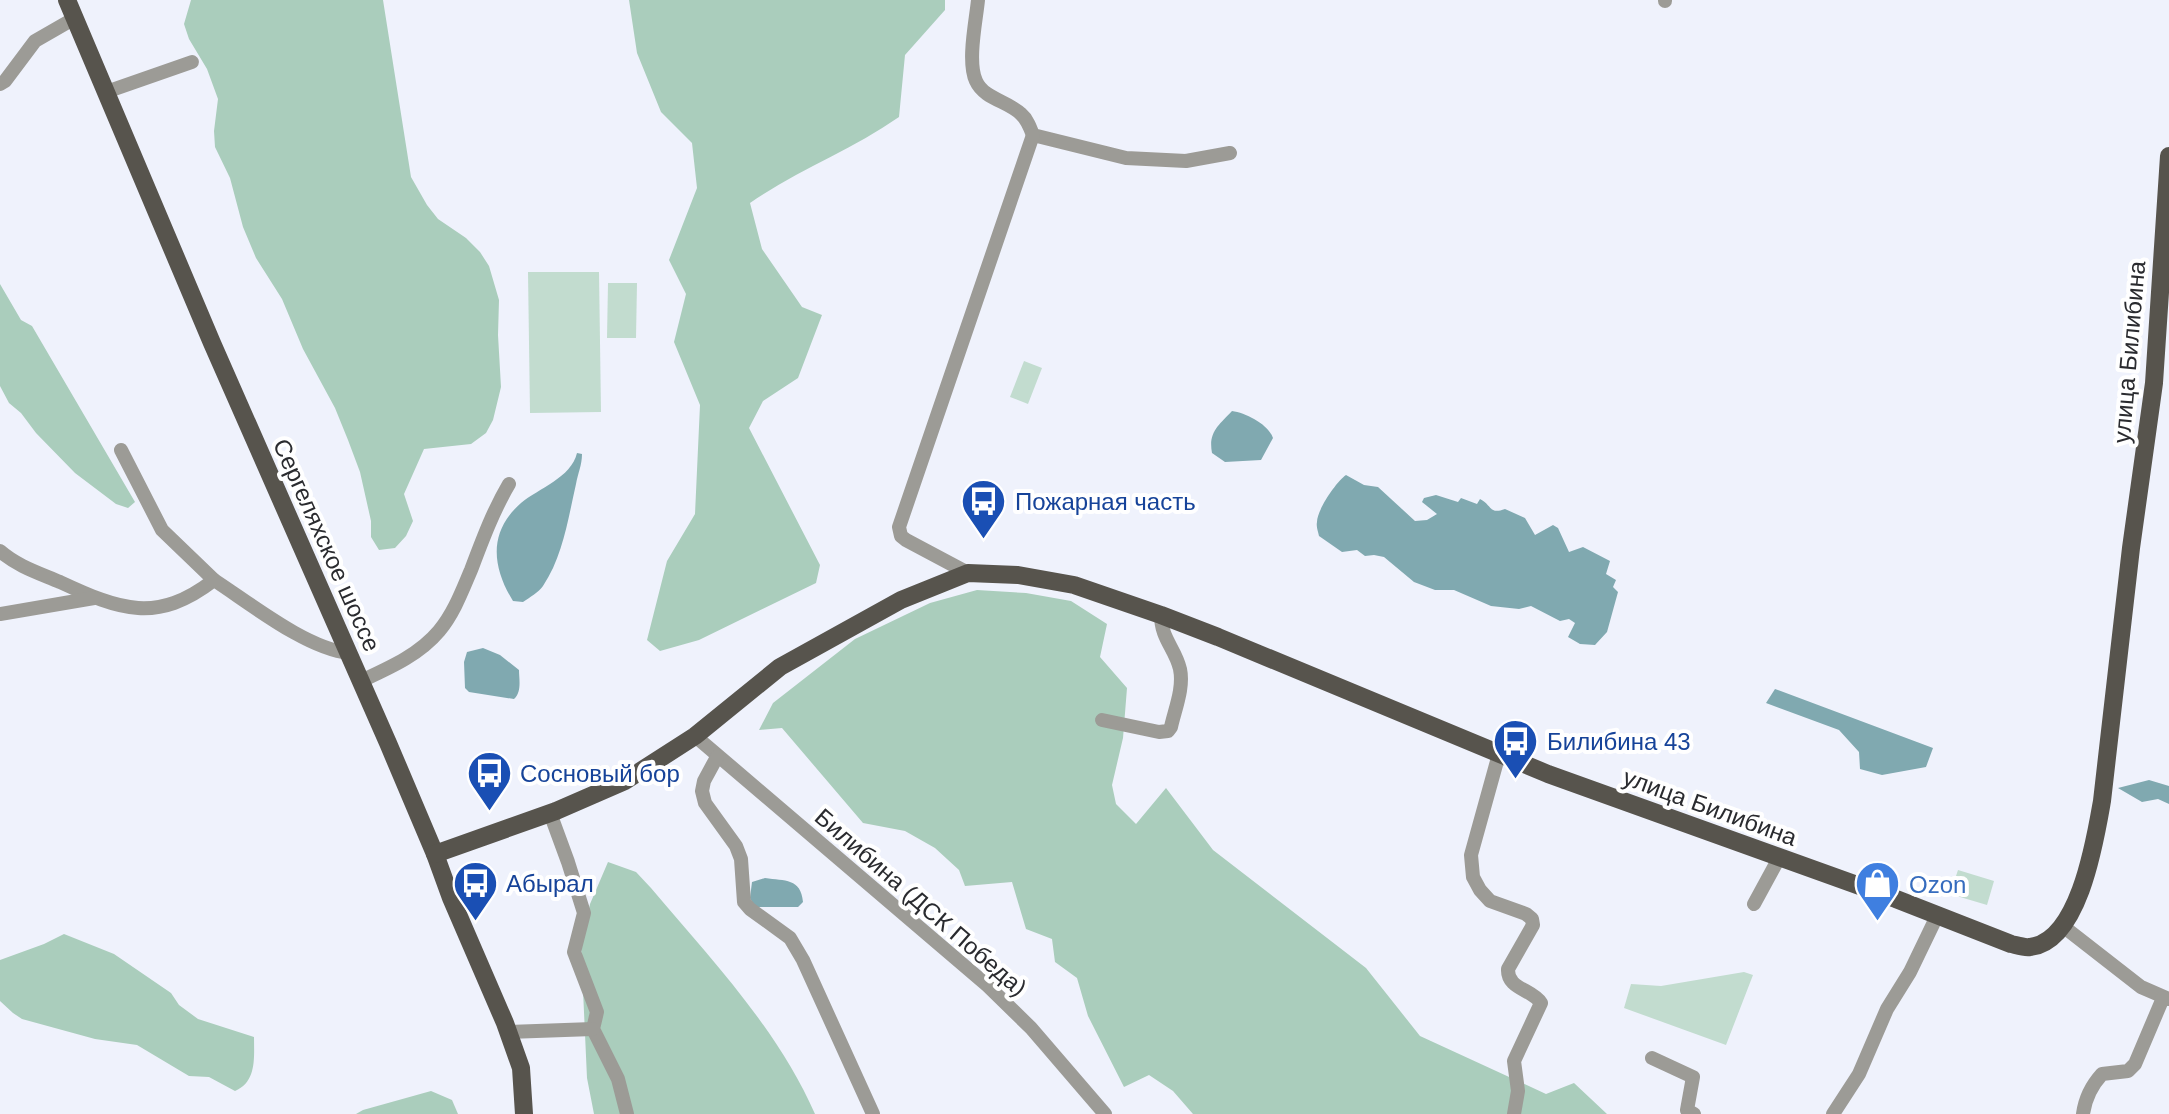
<svg xmlns="http://www.w3.org/2000/svg" width="2169" height="1114" viewBox="0 0 2169 1114" font-family="Arial,sans-serif">
<style>
.green{fill:#c2dccf}
.forest{fill:#aacdbc}
.water{fill:#80a9b0}
.lines{fill:none;stroke-linecap:round;stroke-linejoin:round}
.minor{stroke:#9c9b96;stroke-width:14}
.major{stroke:#57544d;stroke-width:18}
.labels{text-anchor:middle;dominant-baseline:central;stroke-width:8;stroke-linejoin:round;paint-order:stroke}
.street-label{font-size:24px;fill:#2a2b2f;stroke:#fff}
.transit-label{font-size:24px;fill:#164399;stroke:#fff;text-anchor:start}
.shop-label{font-size:24px;fill:#366cbe;stroke:#fff;text-anchor:start}
</style>
<rect width="100%" height="100%" fill="#eff2fc"/>
<g class="green">
<path d="M528,272H599L601,412L530,413Z"/>
<path d="M608,283H637L636,338H607Z"/>
<path d="M1024,361L1042,368L1028,404L1010,397Z"/>
<path d="M1958,870L1994,881L1987,905L1950,894Z"/>
<path d="M1744,972L1753,975L1726,1045L1624,1008L1631,984L1661,986Z"/>
</g>
<g class="forest">
<path d="M191,0H383L411,177L427,205L438,219L466,238L480,252L489,266L499,300L498,335L501,387L493,420L486,433L471,444L424,449L404,494L413,521L406,536L395,548L379,550L371,537V521L360,472L348,440L335,408L303,349L282,299L256,258L243,227L230,178L215,147L214,131L218,99L207,69L189,39L184,24Z"/>
<path d="M629,0H945V10L905,55L899,117C852,150 797,170 750,203L762,249L802,307L822,315L798,378L763,401L749,428L820,565L816,583L699,640L660,651L647,640L667,561L695,514L700,405L674,342L686,294L669,260L697,188L692,143L661,112L637,53Z"/>
<path d="M0,284L21,320L32,326L135,502L128,508L116,504L75,473L36,433L21,413L9,403L0,386Z"/>
<path d="M977,590L1026,593L1071,601L1107,624L1100,657L1127,688L1123,738L1112,785L1116,804L1136,824L1166,788L1213,850L1366,968L1420,1036L1546,1094L1574,1083L1607,1114H1193L1173,1091L1149,1075L1124,1087L1088,1016L1077,978L1055,962L1052,939L1026,929L1012,882L965,886L959,870L935,848L905,831L863,823L782,728L759,730L773,703L855,639L930,603Z"/>
<path d="M608,862L636,872L651,888C711,959 777,1028 815,1114H594L587,1078L581,946L590,904Z"/>
<path d="M64,934L114,954L171,993L179,1005L198,1019L254,1037C254,1057 257,1082 235,1091L209,1077L189,1076L137,1045L95,1039L22,1019L13,1013L0,1001V960L44,944Z"/>
<path d="M431,1091L452,1100L458,1114H356L363,1110Z"/>
</g>
<g class="water">
<path d="M1232,411C1246,413 1268,424 1273,438L1261,460L1225,462L1212,453C1208,432 1219,425 1232,411Z"/>
<path d="M577,453L582,454C582,465 578,473 576,484C568,519 563,556 543,586C538,593 530,597 523,602L513,601C492,567 488,532 521,503C539,488 571,478 577,453Z"/>
<path d="M1346,475L1364,485L1378,487L1415,521L1427,520L1437,514L1422,502L1424,498L1436,495L1458,502L1461,498L1477,504L1480,499C1492,505 1489,515 1505,509L1525,518L1535,535L1553,525L1558,528L1569,552L1583,547L1610,561L1606,574L1616,580L1613,587L1618,592L1607,632L1595,645L1580,644L1568,637L1575,623L1569,619L1560,621L1531,606L1519,609L1491,606L1454,590H1435L1414,582L1384,557L1374,555L1365,556L1357,550L1342,552L1319,536C1318,531 1316,527 1317,522C1317,510 1336,482 1346,475Z"/>
<path d="M483,648L500,655L519,670C519,679 522,692 514,699L469,692L465,688L464,662L467,652Z"/>
<path d="M1775,689L1933,748L1926,767L1882,775L1860,769L1859,752L1839,730L1766,703Z"/>
<path d="M2149,780L2169,786V804L2158,799L2142,802L2118,788Z"/>
<path d="M765,878C785,881 801,878 803,902L798,907H755L750,898L752,882Z"/>
</g>
<g class="lines">
<g class="minor">
<path d="M978,0C976,21 967,62 976,81C984,99 1008,101 1021,114C1027,119 1030,127 1033,135L1126,158L1186,161L1230,153"/>
<path d="M1665,1V0"/>
<path d="M0,84L5,81L35,41L75,18"/>
<path d="M106,92L192,62"/>
<path d="M121,450L162,530L214,580"/>
<path d="M0,551C17,566 39,573 60,582C120,610 157,624 214,580C251,604 307,649 349,653"/>
<path d="M968,573L906,540L901,536L899,527L1033,135"/>
<path d="M0,614L94,598"/>
<path d="M361,681C389,668 419,655 439,631C454,613 462,591 471,570C482,541 493,511 509,484"/>
<path d="M1102,720L1159,732L1168,731L1171,727C1175,709 1184,688 1180,669C1175,648 1161,639 1161,615"/>
<path d="M695,736L988,986L1031,1028L1105,1114"/>
<path d="M1499,754L1471,855L1473,877L1480,890L1490,901L1526,914L1532,919L1533,925L1508,969C1507,989 1532,989 1541,1003L1514,1061L1518,1091L1514,1114"/>
<path d="M717,757L704,781L702,791L705,803L736,846L741,859L744,902L750,909L790,938L803,960L873,1114"/>
<path d="M550,813L568,862L584,913L574,952L597,1012L593,1029L618,1079L627,1114"/>
<path d="M1754,904L1779,858"/>
<path d="M2064,927L2141,987L2169,999"/>
<path d="M508,1032L593,1029"/>
<path d="M1652,1058L1693,1077L1687,1110L1694,1114"/>
<path d="M1833,1114L1859,1074L1887,1009L1910,972L1937,916"/>
<path d="M2083,1114C2085,1099 2092,1085 2102,1074L2128,1071L2135,1064L2163,998"/>
</g>
<g class="major">
<path d="M67,0L212,343L388,743L435,854L451,898L505,1023L521,1068L524,1114"/>
<path d="M435,854L556,811L625,781L695,736L780,667L901,600L968,573L1018,575L1074,585L1161,615L1218,637L1548,774L1896,899L2011,944C2016,945 2024,948 2030,947C2079,942 2095,841 2102,801L2131,548L2154,383L2169,156"/>
</g>
</g>
<defs>
<symbol id="bus-pin" viewBox="-11 -11 22 30"><path d="M0 17L-7.5 6A9.5 9.5 0 1 1 7.5 6Z" fill="#1a4fb4" stroke="#fff"/><path d="M-5-6H5V4H4V6H2V4H-2V6H-4V4H-5ZM-3.5-4V0h7V-4ZM-3.5 1.2v1.5H-2V1.2ZM2 1.2v1.5H3.5V1.2Z" fill="#fff"/></symbol>
<symbol id="shop-pin" viewBox="-11 -11 22 30"><path d="M0 17L-7.5 6A9.5 9.5 0 1 1 7.5 6Z" fill="#3f7fe0" stroke="#fff"/><path d="M-5-2.5h2.3a2.7 3.5 0 0 1 5.4 0H5L5.5 6h-11ZM-1.5-2.5h3a1.5 2.3 0 0 0-3 0Z" fill="#fff"/></symbol>
</defs>
<g fill-rule="evenodd">
<use href="#bus-pin" x="958" y="476" width="51" height="69"/>
<use href="#bus-pin" x="1490" y="716" width="51" height="69"/>
<use href="#bus-pin" x="464" y="748" width="51" height="69"/>
<use href="#bus-pin" x="450" y="858" width="51" height="69"/>
<use href="#shop-pin" x="1852" y="858" width="51" height="69"/>
</g>
<g class="labels">
<g class="street-label">
<text transform="translate(2129 352) rotate(-85)">улица Билибина</text>
<text transform="translate(327 545) rotate(66)">Сергеляхское шоссе</text>
<text transform="translate(1710 807) rotate(20)">улица Билибина</text>
<text transform="translate(921 902) rotate(41)">Билибина (ДСК Победа)</text>
</g>
<g class="transit-label">
<text x="1015" y="501">Пожарная часть</text>
<text x="1547" y="741">Билибина 43</text>
<text x="520" y="773">Сосновый бор</text>
<text x="506" y="883">Абырал</text>
</g>
<g class="shop-label">
<text x="1909" y="884">Ozon</text>
</g>
</g>
</svg>
